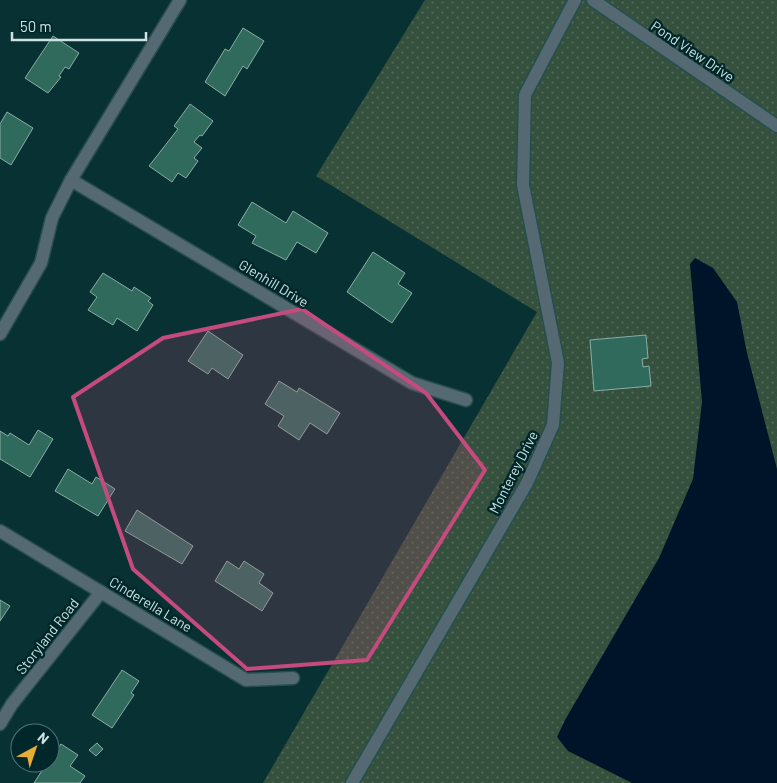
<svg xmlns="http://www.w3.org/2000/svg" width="777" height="783" viewBox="0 0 777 783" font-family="Barlow,sans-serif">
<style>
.grass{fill:url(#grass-dots)}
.water{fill:#001429}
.building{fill:#306a5d;stroke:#89aea4}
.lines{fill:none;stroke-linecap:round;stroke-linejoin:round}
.minor-casing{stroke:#284d4f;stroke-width:15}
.minor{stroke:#546972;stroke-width:12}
.marked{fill:#c54a7d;fill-opacity:0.2;stroke:#c54a7d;stroke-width:4;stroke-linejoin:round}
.labels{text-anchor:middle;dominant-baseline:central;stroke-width:5;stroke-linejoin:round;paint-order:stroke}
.street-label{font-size:14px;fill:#cee2e3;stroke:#002729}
</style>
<defs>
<pattern id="grass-dots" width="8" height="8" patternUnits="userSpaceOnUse" patternTransform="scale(1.25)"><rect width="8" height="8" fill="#35513d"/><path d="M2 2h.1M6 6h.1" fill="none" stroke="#516a59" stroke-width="1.8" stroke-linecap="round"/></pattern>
</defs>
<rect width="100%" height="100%" fill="#083133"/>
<path class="grass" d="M425,0H777V783H263L537,312L316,176Z"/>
<path class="water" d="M695,258L713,268L737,302L747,353L777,469V783H632L568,751L557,737L565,720L659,558L693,479L702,402L690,264Z"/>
<g class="building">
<path d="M243,28L264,41L247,69L243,66L225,96L205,82L225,49L229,51Z"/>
<path d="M53,36L79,53L69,69L65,67L59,76L61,77L48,93L25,78Z"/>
<path d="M190,104L213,121L202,136L200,135L194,142L202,148L194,158L198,161L186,178L178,173L172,182L149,166L178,129L174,126Z"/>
<path d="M7,112L33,128L11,165L0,158V124Z"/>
<path d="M252,202L286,223L293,211L328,233L316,253L297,242L286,260L252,243L256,236L238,225Z"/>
<path d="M373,252L405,273L398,284L412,293L392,323L347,292Z"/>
<path d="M103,273L132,291L134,287L151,298L148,301L153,305L137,331L117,318L113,325L88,310L97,297L90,292Z"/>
<path d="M208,331L243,355L228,379L212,368L208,374L188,361Z"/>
<path d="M646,335L648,358L642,359L643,367L649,366L651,386L594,391L590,340Z"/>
<path d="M279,381L297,392L299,388L340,413L327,434L310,423L299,440L278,426L284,416L265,404Z"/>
<path d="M38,430L53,439L30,477L0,459V431L8,436L10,433L29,445Z"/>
<path d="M68,469L92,484L96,477L115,489L98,516L55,491Z"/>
<path d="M137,510L193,546L182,564L125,531Z"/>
<path d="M227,561L239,569L244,561L264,574L259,583L273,593L262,611L215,581Z"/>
<path d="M0,600L10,606L0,621Z"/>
<path d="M122,670L139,681L131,693L134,695L112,728L92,715Z"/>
<path d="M97,743L103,749L96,756L89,750Z"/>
<path d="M61,744L78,755L70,766L85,776L80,783H34L47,763H50V758Z"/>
</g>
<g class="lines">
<defs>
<g id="minor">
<path d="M593,0L777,126"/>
<path d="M71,180L412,383L466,400"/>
<path d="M0,334L41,263L52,218L71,180L180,0"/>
<path d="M0,531L246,680L293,678"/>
<path d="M0,724L12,704L101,592"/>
<path d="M352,783L527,483L553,425L558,363L523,185L525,95L575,0"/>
</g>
</defs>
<use href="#minor" class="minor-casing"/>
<use href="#minor" class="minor"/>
</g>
<path class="marked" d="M302,309L426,393L485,470L367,660L247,669L133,569L73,397L163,338Z"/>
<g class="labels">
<g class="street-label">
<text transform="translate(693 51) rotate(34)">Pond View Drive</text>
<text transform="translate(274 283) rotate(31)">Glenhill Drive</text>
<text transform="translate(513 472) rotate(-63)">Monterey Drive</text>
<text transform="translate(151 604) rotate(31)">Cinderella Lane</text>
<text transform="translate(47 636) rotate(-52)">Storyland Road</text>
</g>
</g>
<g transform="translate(35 748) rotate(40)"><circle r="24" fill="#002729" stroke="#527273"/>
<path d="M0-4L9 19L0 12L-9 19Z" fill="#e7ac36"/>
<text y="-8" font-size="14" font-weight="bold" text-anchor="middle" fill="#cee2e3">N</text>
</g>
<path d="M12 32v8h134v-8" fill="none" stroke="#cee2e3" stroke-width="2.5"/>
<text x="20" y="32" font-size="15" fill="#cee2e3" stroke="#002729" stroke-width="4" paint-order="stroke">50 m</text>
</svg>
